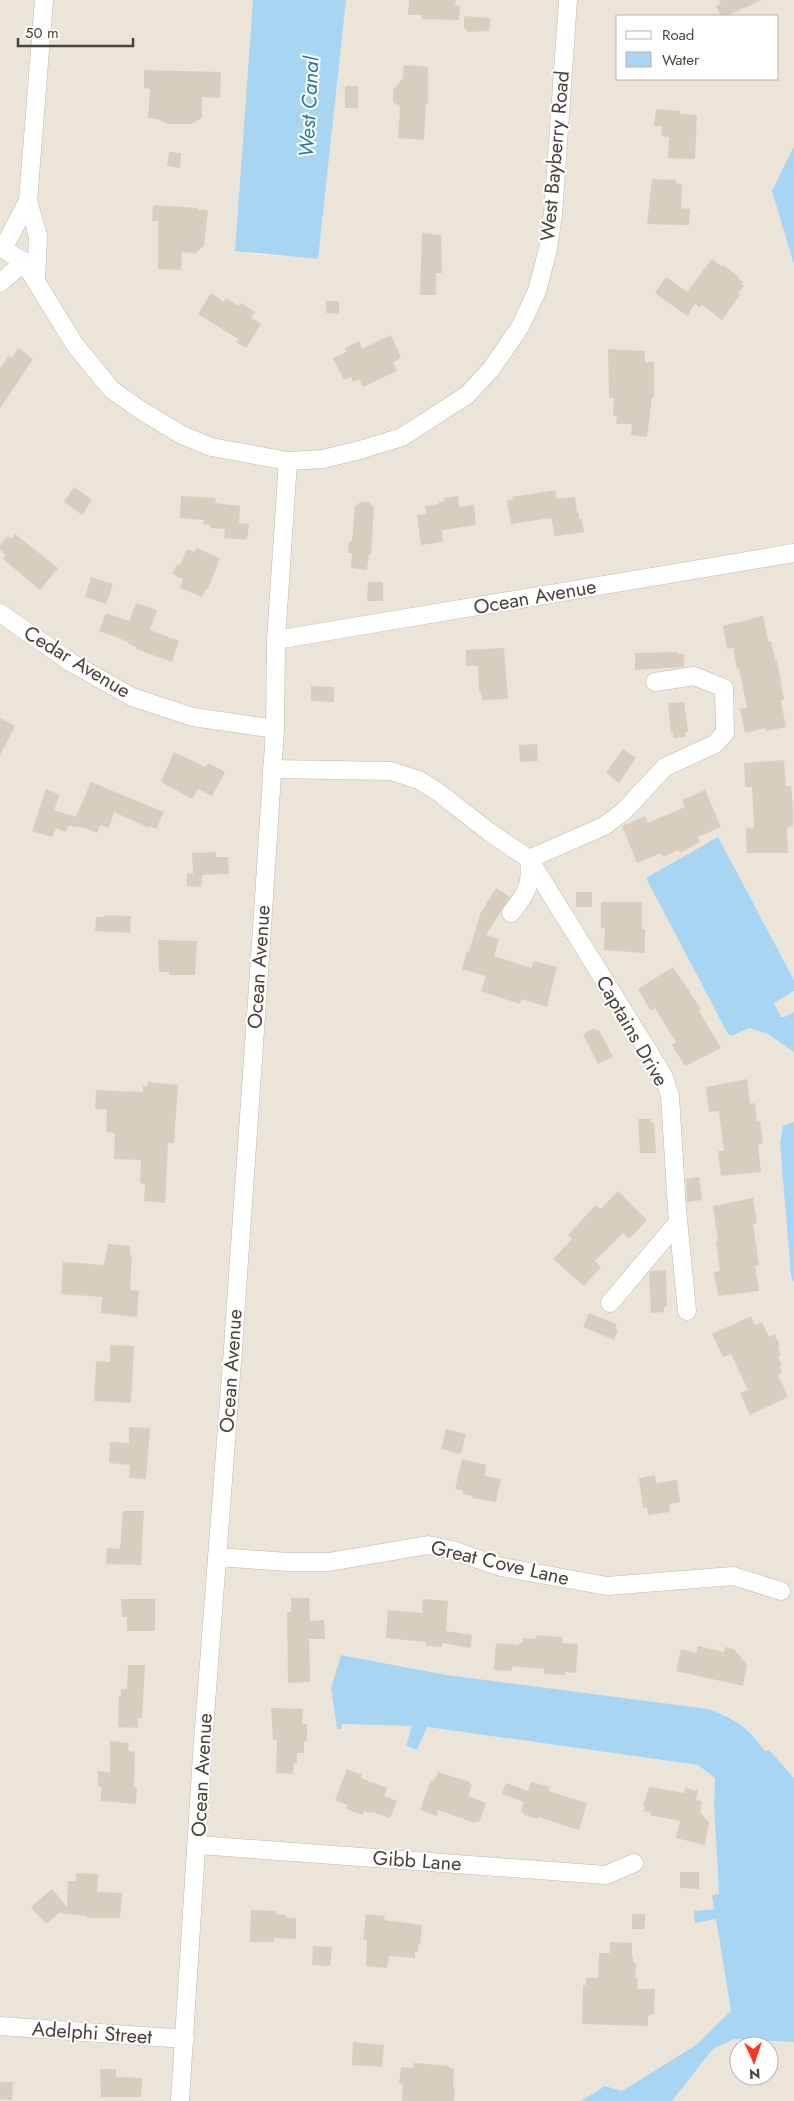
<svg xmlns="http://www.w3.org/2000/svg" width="794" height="2101" viewBox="0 0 794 2101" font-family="Jost,sans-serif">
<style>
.residential{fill:#eae4d9;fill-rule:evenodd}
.water{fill:#a8d6f2}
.building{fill:#d8cec0}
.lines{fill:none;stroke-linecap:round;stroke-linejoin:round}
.minor-casing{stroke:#c1baad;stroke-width:19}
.minor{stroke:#fff;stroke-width:18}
.labels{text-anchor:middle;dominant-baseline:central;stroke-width:4;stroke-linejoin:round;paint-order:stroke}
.street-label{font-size:20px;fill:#4a4338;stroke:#fff}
.water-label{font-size:21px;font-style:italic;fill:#2c78a8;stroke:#fff}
</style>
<rect width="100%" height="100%" fill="#f6f2eb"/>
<g class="residential">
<path d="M0,0H264L249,254L315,258L330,0H794V146L772,191L794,265V980L718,837L731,1036L749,1027L768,1034L794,1052V1122L783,1126L780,1144L791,1276L794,1283V1778L769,1750L765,1752L750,1732L738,1722L725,1715L447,1675L342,1655V1724L412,1726L417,1750L426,1727L698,1765L715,1778L714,1806L719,1894L714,1909L694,1911L716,1919L731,2011L696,2045L622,2091L605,2086L581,2101H0ZM618,16H778V79H618Z"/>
<path d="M794,991V1012L784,1017H781L774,1002Z"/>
<path d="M734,2039L794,2042V2101H672L713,2049ZM739,2046H769V2076H739Z"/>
</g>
<g class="water">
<path d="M253,0H346L318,259L235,251Z"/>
<path d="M794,146V265L772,191Z"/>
<path d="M718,837L794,980V991L774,1003L781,1017H784L794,1012V1052L768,1034L749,1028L731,1036L728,1034L646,878Z"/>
<path d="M794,1122V1283L791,1276L780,1144L783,1126Z"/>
<path d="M341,1655L447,1675L708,1709C738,1720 746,1726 765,1751L769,1750L794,1778V2042L734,2039L713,2049L672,2101H581L605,2086L622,2091L696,2045L731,2011L716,1919L695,1923L694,1911L714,1909L712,1895L719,1894L714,1806L715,1778L698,1765L427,1727L417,1750L406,1746L412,1726L342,1724L341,1729H337L331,1688Z"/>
</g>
<g class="building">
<path d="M409,0H456L455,5L460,6L459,20L422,19V15H408Z"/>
<path d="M719,0H762L726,16H721L716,6L721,4Z"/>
<path d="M464,16L490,18L489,31L466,32L467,29H464Z"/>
<path d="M404,65L428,67V104H426L424,140L398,138L400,107L393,102V90L403,78Z"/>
<path d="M144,70L221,72L220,98L202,97V118L191,124H168L157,119L148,118L150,89L144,88Z"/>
<rect x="345" y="86" width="13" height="22"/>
<path d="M656,109L680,111V114L697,115L695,159L668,158L669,137L661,136L662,126H654Z"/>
<path d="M169,152L181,153L180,168L167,166Z"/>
<path d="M652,179L676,180V183L682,184L681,208L690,209L689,225L647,224Z"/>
<path d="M153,205L198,208V210H208L204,245L196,253L182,252L181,270L158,269V221H152Z"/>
<path d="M422,233L441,235L442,273H436V295H420Z"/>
<path d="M712,259L722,267L723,265L739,277L738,278L743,282L741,284L744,286L738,293L740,295L722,320L701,304V308L695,304L687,316L655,293L666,277L687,292Z"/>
<path d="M211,293L224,302L226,298L239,306L241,303L255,312L251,318L261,324L246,348L236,342L238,339L198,314Z"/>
<path d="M326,301H339V314L326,313Z"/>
<path d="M391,335L401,358L393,362L397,371L363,387L359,379L353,382L351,377L344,380L333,358L346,352L345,348L359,341L362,349Z"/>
<path d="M18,348L33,359L0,408V368L9,356L12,358Z"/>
<path d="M608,349L645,351V362H654V398H652L647,437L631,435L632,424H616L617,416H613L614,398H609Z"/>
<path d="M74,487L92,500L82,515L64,502Z"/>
<path d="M555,490L557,499L575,497L577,513L579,512V519H582L584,532L555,536L551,518L511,524L507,501L513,500L512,497Z"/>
<path d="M181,496L216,498L215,503L240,506L239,523L249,524L247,540L224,538L225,529L210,528V525L203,524L204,520L180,518Z"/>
<path d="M458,496L459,507L474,505L476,525L442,530L443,542L421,545L417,515L426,514L425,506L439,504V502L445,501L444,498Z"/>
<path d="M361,502H369L374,507L371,554H369L367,570L351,568L352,553H348L349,541H352L355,506Z"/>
<path d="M15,534L58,568L40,590L3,559L6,555L0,550V545L8,536L12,539Z"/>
<path d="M196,548L220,558L208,589H206L202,597L180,588L183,579L172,574L177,564L180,565L187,549L195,552Z"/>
<path d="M91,577L113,584L106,604L85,597Z"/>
<path d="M368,582H383V601H367Z"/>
<path d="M136,603L157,610L150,630L179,641L172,662L136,649L137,647L128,644L129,642L99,631L106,613L129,621Z"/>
<path d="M763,616L768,641H771L775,660H777L784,700L781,701L786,727L766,731V728L745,733L740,709L747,708L739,668L737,669L733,648L727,649L723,626Z"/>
<path d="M504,648L508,699L482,700L481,692H479L478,666H466V650Z"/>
<path d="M678,652V654H684V667L635,670V653Z"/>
<path d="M311,686L334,687V702L311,701Z"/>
<path d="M684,702L688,732H685V737L673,738V733H671L668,703Z"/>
<path d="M0,718L15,726L0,755Z"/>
<path d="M537,744L538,761L520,762L519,745Z"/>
<path d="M623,749L636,758L619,783L606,773Z"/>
<path d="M174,752L206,767L208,763L225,772L212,796L198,789L192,799L161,782Z"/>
<path d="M784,760L786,786H791L793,808V826L787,827L788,853H747L746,828H754L752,787H745L744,763Z"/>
<path d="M91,782L164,812L156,829L150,826L149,828L114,812L109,828L100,825L97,833L85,828L68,826L66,832L56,828L52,837L32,831L46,789L60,795L54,810L76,817Z"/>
<path d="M705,790L721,827L698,837L700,842L680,853L678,850L663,857L661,853L637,863L622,826L645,816L648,823L685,807L682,800Z"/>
<path d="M216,852V857H228L229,874L202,875L201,887L187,886V873L193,874L192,853Z"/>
<path d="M496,888L510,897L486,935L499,939L494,956L531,968L534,961L557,967L547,1007L521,999L520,1004L481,991L486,976L462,969L467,951L469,952L480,914Z"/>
<rect x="576" y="892" width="16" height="15"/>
<path d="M601,902H642V929H645V953L604,950L605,928H601Z"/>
<path d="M104,915L131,916L130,933L95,931L96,917H104Z"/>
<path d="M158,940L197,941L195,975H169V972H159Z"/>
<path d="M673,967L701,1009L699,1011L721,1048L685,1066L672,1045L676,1042L655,1008L651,1011L638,989Z"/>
<path d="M595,1028L597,1031L599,1030L613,1057L598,1064L583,1034Z"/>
<path d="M747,1079L750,1104L755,1103L757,1122L760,1121L763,1144H758L761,1172L721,1176L718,1151H724L719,1111L709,1112L706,1087Z"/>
<path d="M148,1082L178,1085L174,1143H168L165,1203L144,1201L145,1184L140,1183L141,1160L114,1159L115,1133L106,1132L107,1110L95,1109L96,1090L143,1092V1086H147Z"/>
<path d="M638,1119H651V1123L654,1122L656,1153H640Z"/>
<path d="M699,1177L702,1200L687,1202L686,1179Z"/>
<path d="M618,1191L647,1220L629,1239L623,1233L595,1261L601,1267L584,1286L553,1259L572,1239L568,1235L580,1222L596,1205L601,1209Z"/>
<path d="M753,1198L757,1223L753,1224L759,1265L755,1266L759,1291L718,1296L714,1272L720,1271L716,1242L718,1241L713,1206Z"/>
<path d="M108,1244L130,1246V1255H132L130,1290L139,1291L137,1317L101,1313L102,1297L61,1294L63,1262L104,1265Z"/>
<path d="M666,1270L667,1307H664V1312L651,1313L649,1273L651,1271Z"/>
<path d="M589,1313L617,1324L615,1328L618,1330L614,1340L583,1327Z"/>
<path d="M751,1316L755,1325L762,1322L769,1337L775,1334L780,1346L778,1348L781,1355L778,1356L782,1366L779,1367L782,1373L778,1375L788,1397L750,1415L740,1393L748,1390L731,1354L723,1357L712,1334Z"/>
<path d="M110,1345L134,1346L131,1403L94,1401L96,1361L110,1362Z"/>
<path d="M129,1427L150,1428L146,1479L129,1478L130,1465L109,1463L110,1442L129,1443Z"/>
<path d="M446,1429L466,1434L461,1454L441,1449Z"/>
<path d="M462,1459L486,1465L485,1476L501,1479L496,1502L472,1498L473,1496L463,1494V1491L455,1489Z"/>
<path d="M655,1475L656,1483L677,1480L680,1502L669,1504L670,1512L648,1515L647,1507L643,1508L639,1478Z"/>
<path d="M123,1511H144L141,1565L106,1564L107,1548L120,1549Z"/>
<path d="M291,1598H309L310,1621L324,1620L325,1639H309L310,1682L288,1683L287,1612H291Z"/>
<path d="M121,1599H155V1631H127V1617H122Z"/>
<path d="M423,1599L448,1601L446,1631L472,1635L470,1648L442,1643V1647L426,1646V1642L386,1638L388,1610L422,1613Z"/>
<path d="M536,1635L562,1637V1643L578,1644L576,1673L565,1672V1675L544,1674V1669L512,1666V1671L494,1670L496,1643L519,1645V1643H522L523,1638L536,1639Z"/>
<path d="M698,1646L724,1652L725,1647L734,1649L747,1665L743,1686L676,1671L681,1649L696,1653Z"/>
<path d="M128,1665H145L142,1718H138V1728L118,1727L119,1696H121V1689H127Z"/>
<path d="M271,1708L303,1709L302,1724H307V1741H304V1753H297V1763H294L293,1774L276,1773L277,1740H273Z"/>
<path d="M110,1741L129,1743L128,1751L135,1752L134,1787H137L136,1804L101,1801V1787L98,1786V1771L110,1772Z"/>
<path d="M347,1769L362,1775L361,1778L387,1788L384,1796L397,1801L390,1818L372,1812L371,1814L364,1811L363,1815L346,1809L347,1805L335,1800Z"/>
<path d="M438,1772L470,1782L469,1784L472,1785L468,1796L486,1803L479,1822L476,1821L475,1823L438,1810L437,1816L420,1810L431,1780L434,1781Z"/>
<path d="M531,1782L550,1787L548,1791L587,1803L579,1830L538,1817L537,1819L524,1815L525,1813L521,1812L524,1802L502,1794L506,1783L528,1791Z"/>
<path d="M649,1787L684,1793L685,1788L698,1791L696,1800L702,1801L700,1812L709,1822L705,1845L676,1838L680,1821L650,1815L651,1812L644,1811L645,1806H643Z"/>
<path d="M680,1872H699V1889L680,1888Z"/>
<path d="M76,1873L98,1874L97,1892L122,1893L120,1918H87V1916L59,1913L46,1924L31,1907L52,1889L67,1907L68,1881H76Z"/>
<path d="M251,1910L276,1911V1914L286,1915V1918H296V1939L274,1938V1942H250Z"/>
<path d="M366,1914L385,1916L384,1920L422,1925L420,1945H418V1952H415V1958L389,1956L387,1968L366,1966L367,1940L363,1939Z"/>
<rect x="632" y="1914" width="13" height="15"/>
<path d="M610,1942L632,1943V1955L633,1956V1963H636L635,1978H638L637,1989H655L654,2014L648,2016V2026L582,2024L583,1985H586V1978H598L599,1953H610Z"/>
<path d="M313,1946L332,1947L330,1966L312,1965Z"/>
<path d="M353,2042L384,2045L382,2067L352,2065Z"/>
<path d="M414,2063L449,2066V2068L454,2069L453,2089H455L454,2101H402L403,2084L399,2083L401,2067L413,2068Z"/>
<path d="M100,2069H116V2077L142,2078L141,2097H101Z"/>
<path d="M0,2082H13L12,2100L0,2099Z"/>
</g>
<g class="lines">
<defs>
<g id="minor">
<path d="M0,247L24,262L75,345L112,390L142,411L182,435L211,447L288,461L323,459L360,450L402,437L467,395L492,368L520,327L537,291L548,249L553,214L568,0"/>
<path d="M3,249L28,201"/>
<path d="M36,281L38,236L28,201L44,0"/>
<path d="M0,283L24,262"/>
<path d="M0,613L72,663L132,697L193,717L275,729"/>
<path d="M276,640L794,553"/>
<path d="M272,769L391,771L419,780L438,792L488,831L529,859L663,1075L670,1096L677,1209L687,1311"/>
<path d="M511,913C527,893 532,884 529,859L604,826L623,812L665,767L715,744L725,733L724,688L694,676L655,682"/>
<path d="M610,1303L678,1222"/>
<path d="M217,1557L288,1562H329L428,1545L452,1550L501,1567L607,1586L733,1576L781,1591"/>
<path d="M198,1845L606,1875L634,1863"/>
<path d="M0,2026L185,2039"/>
<path d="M180,2101L202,1755L232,1362L260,958L275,729L276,640L288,461"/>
</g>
</defs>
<use href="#minor" class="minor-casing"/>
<use href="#minor" class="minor"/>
</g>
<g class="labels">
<g class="street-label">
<text transform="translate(555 156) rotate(-85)">West Bayberry Road</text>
<text transform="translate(535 597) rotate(-10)">Ocean Avenue</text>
<text transform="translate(77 662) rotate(31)">Cedar Avenue</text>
<text transform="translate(259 967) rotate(-86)">Ocean Avenue</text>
<text transform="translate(632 1031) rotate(60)">Captains Drive</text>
<text transform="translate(231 1371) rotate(-86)">Ocean Avenue</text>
<text transform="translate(500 1563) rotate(13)">Great Cove Lane</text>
<text transform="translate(202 1775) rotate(-87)">Ocean Avenue</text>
<text transform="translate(417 1861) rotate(4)">Gibb Lane</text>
<text transform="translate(92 2033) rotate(4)">Adelphi Street</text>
</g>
<g class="water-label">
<text transform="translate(309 107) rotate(-87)">West Canal</text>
</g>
</g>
<rect x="616" y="15" width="162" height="65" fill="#ffffff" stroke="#b7b4af"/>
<rect x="626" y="31" width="25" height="8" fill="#ffffff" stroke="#b7b4af"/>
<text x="662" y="40" font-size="15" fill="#4a4338">Road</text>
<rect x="626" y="52" width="25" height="15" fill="#a8d6f2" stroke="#b7b4af"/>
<text x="662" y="65" font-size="15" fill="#4a4338">Water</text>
<g transform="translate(754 2061) rotate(177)"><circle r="24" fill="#ffffff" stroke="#b7b4af"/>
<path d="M0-4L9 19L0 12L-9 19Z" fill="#fc371c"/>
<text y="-8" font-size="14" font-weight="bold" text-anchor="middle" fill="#4a4338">N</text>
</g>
<path d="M18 38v8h115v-8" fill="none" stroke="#4a4338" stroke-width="2.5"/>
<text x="25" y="38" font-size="15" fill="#4a4338" stroke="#ffffff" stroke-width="4" paint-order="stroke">50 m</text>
</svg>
